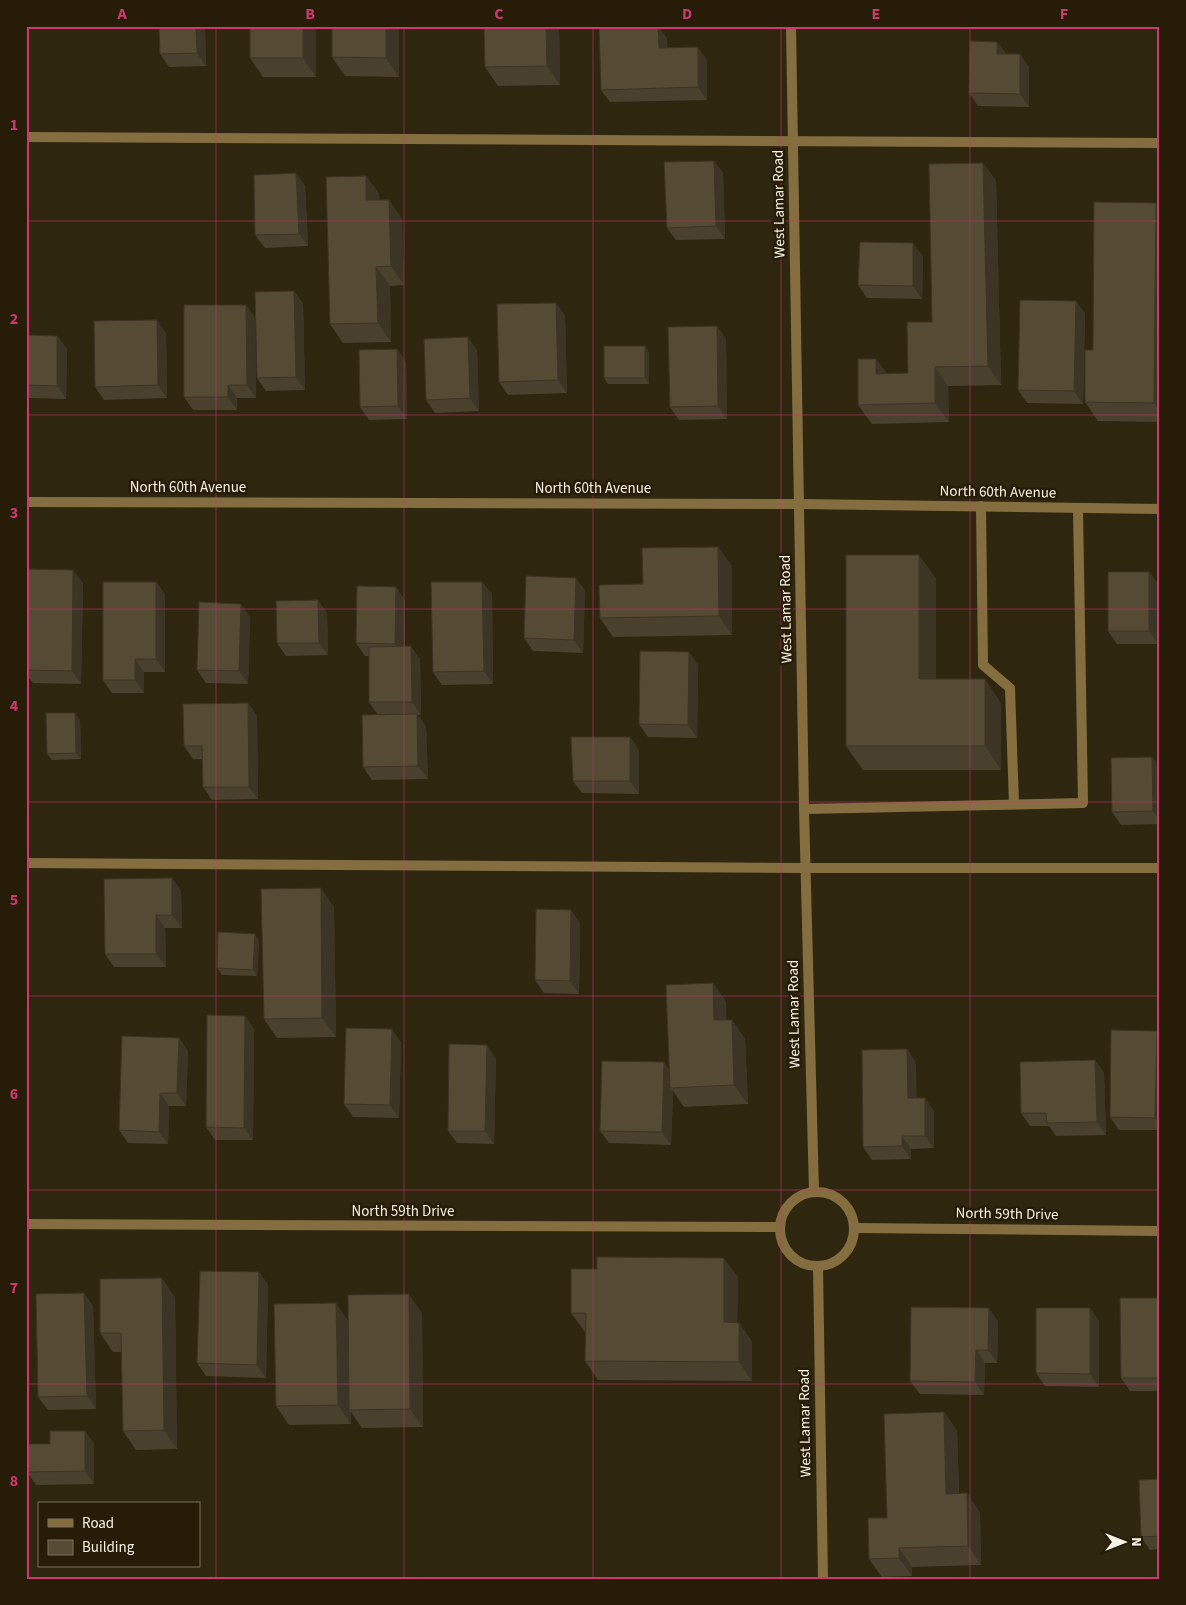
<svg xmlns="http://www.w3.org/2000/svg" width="1186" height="1605" viewBox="0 0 1186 1605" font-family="'Source Sans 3',sans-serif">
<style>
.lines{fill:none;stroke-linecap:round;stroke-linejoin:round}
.lane{stroke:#846e40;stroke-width:10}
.street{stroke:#846e40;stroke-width:10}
.wall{fill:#49402d}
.shaded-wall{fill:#3c3424}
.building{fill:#554a34;stroke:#3c3424}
.grid{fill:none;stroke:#ca3970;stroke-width:1;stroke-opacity:0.55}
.labels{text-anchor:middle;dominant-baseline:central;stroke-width:5;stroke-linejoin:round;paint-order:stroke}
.street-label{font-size:15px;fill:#f7f1e4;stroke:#261c07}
.neatline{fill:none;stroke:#ca3970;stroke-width:2}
.grid-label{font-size:16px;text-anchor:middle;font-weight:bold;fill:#ca3970}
</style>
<rect width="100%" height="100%" fill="#2f2610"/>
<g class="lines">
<g class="lane">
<path d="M26,137L1160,143"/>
<path d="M981,506L983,665L1010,688L1014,804"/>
<path d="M804,809L1083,803L1078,509"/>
<path d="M26,863L806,868H1160"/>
</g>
<g class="street">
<path d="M791,26L804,809L814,1192"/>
<path d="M26,502L800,504L1160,509"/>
<circle cx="817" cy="1229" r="37"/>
<path d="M26,1224L780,1227"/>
<path d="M854,1228L1160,1231"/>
<path d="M818,1266L823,1579"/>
</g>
</g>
<g class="wall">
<path d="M205,26L206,66L169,67L160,54Z"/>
<path d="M250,26H316V77H263L250,58Z"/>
<path d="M332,26H399V77L345,76L332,57Z"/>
<path d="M484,26H559L560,85L498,86L485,67Z"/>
<path d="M667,38V48L707,60V100L610,102L601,90Z"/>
<path d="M997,42L1006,54L1029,67V107L978,106L969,93Z"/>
<path d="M714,161L723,173L725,239L676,240L667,228Z"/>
<path d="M983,163L996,181L1001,385L948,386L949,422L872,424L858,405L876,359L887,374L908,373L932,322Z"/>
<path d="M296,173L305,186L308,246L265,248L255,235Z"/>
<path d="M366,176L379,194V200H389L402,219L404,285L390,286L391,342L343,343L330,324Z"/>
<path d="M1156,203L1160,208V422L1098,421L1085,402Z"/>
<path d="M923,256L922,299L867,298L858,285Z"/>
<path d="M294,291L303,304L305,390L266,391L257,378Z"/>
<path d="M556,303L565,316L567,393L508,395L499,382Z"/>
<path d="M246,305L255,318L256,398H237V410H193L184,397Z"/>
<path d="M1085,313L1083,404L1027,403L1018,390Z"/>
<path d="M717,326L726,339L727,419L679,420L670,407Z"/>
<path d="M166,333L167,398L104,400L95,387Z"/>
<path d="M26,335L57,336L67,349L66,399L26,398Z"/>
<path d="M645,346L649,353V384H608L604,378Z"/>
<path d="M397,349L406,362L407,419L369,420L360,407Z"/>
<path d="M477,350L479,411L435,413L426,400Z"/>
<path d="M718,547L732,566V635L613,637L600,618L643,584Z"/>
<path d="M919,555L936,579V679L1001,703V770H863L846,746Z"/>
<path d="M26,569L83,583L81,684L33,683L26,674Z"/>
<path d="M1149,572L1158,584V644H1117L1108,631Z"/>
<path d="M156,582L165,594V672H144V693H112L103,680Z"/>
<path d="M482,582L492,594L493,684L442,685L433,672Z"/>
<path d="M585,590L583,653L533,651L524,638Z"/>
<path d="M318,600L327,613L328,655L286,656L277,643Z"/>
<path d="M405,600V646L420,659L421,715H418L426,727L428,779L372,780L363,767L378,715L369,702V656H365L356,643Z"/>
<path d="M250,617L248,684L206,683L197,670Z"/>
<path d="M698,665L697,738L648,737L639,724Z"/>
<path d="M248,703L257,716L258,799L212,800L203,787L202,759H193L184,746Z"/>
<path d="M80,720L81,759L52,760L47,754Z"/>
<path d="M630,737L639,750V794L582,793L573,781Z"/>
<path d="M1152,757L1160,768V824L1121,825L1112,812Z"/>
<path d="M172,878L181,891L182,928H165L166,967H114L105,954Z"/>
<path d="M334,907L336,1037L277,1038L264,1019Z"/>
<path d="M580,923L579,994L544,993L535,980Z"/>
<path d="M259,940L257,976L222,975L217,968Z"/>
<path d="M713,983L726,1002V1020H732L745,1039L748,1104L684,1107L673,1091L671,1145L609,1143L600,1131L670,1070Z"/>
<path d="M245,1016L254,1029L253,1140H215L206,1127Z"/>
<path d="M1160,1035V1130H1119L1110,1117Z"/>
<path d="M179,1038L188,1051L186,1106H169L168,1144L128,1143L119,1130Z"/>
<path d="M401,1042L399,1118L353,1117L344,1104Z"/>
<path d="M496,1058L494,1144L457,1143L448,1131Z"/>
<path d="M1095,1060L1104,1073L1106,1135L1056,1136L1049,1126H1030L1021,1113Z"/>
<path d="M916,1062V1098L934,1111V1148L911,1149V1159L872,1160L863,1147Z"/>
<path d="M597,1269L738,1277L737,1323H739L752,1342V1381L598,1380L585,1361V1332L571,1313Z"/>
<path d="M259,1272L268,1285L266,1378L206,1376L197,1363Z"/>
<path d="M84,1293L93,1306L96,1409L48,1410L38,1397Z"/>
<path d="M175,1297L177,1449L136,1450L123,1431L121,1352H113L100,1333Z"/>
<path d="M1160,1298V1391H1130L1121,1378Z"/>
<path d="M1090,1308L1099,1321V1387L1045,1386L1036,1373Z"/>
<path d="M422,1313L423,1427L362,1428L351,1412V1424L289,1425L276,1406L348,1321Z"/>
<path d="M998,1321L997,1363H985L984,1395L920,1394L910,1381Z"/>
<path d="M944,1412L957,1431L959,1493L980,1512L981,1565L912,1567V1576L882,1577L869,1559L887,1518Z"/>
<path d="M85,1431L94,1444V1484L36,1485L27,1472Z"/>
<path d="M1160,1479V1549L1150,1550L1141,1537Z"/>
</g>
<g class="shaded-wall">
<path d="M196,26H205L206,66L197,53Z"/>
<path d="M303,26H316V77L303,58Z"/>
<path d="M386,26H399V77L386,58Z"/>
<path d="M546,26H559L560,85L547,66Z"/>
<path d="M658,26L667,38L668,61L659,48Z"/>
<path d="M997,42L1006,55L997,54Z"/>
<path d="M698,47L707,60V100L698,87Z"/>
<path d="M1020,54L1029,67V107L1020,94Z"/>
<path d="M714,161L723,173L725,239L716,226Z"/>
<path d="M983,163L996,181L1001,385L988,366Z"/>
<path d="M296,173L305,186L308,246L299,234Z"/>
<path d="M366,176L379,194L380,219L366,200Z"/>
<path d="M389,200L402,219L404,285L391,266Z"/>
<path d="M1156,203L1160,208V412L1154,403Z"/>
<path d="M913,243L923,256L922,299L913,286Z"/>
<path d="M376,267L390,286L391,342L378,323Z"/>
<path d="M294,291L303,304L305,390L296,377Z"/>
<path d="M1076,301L1085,313L1083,404L1074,391Z"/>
<path d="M556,303L565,316L567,393L558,380Z"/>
<path d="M246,305L255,318L256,398L247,385Z"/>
<path d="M157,320L166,333L167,398L158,385Z"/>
<path d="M717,326L726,339L727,419L718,406Z"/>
<path d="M57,336L67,349L66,399L57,386Z"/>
<path d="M468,337L477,350L479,411L470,398Z"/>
<path d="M645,346L649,353V384L645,378Z"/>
<path d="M397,349L406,362L407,419L398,406Z"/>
<path d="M876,359L889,377L876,374Z"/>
<path d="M935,367L948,386L949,422L935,403Z"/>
<path d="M228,385L237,398V410L228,397Z"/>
<path d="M718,547L732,566V635L719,616Z"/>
<path d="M919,555L936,579V703L919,679Z"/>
<path d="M73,570L83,583L81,684L72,671Z"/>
<path d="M1149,572L1158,584V644L1149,631Z"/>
<path d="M576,578L585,590L583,653L574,640Z"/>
<path d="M156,582L165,594V672L156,659Z"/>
<path d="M482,582L492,594L493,684L484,671Z"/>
<path d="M396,587L405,600L404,656L395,644Z"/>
<path d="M318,600L327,613L328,655L319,643Z"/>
<path d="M241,604L250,617L248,684L239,671Z"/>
<path d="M411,646L420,659L421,715L412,702Z"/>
<path d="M689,652L698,665L697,738L688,725Z"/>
<path d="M135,659L144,672V693L135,680Z"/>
<path d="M985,679L1001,703V770L985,746Z"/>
<path d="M248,703L257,716L258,799L249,787Z"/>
<path d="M75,713L80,720L81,759L76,753Z"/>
<path d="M417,714L426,727L428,779L418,766Z"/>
<path d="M630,737L639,750V794L630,781Z"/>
<path d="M1152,757L1160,768V821L1153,811Z"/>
<path d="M172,878L181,891L182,928L172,915Z"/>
<path d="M321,888L334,907L336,1037L322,1018Z"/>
<path d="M571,910L580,923L579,994L570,981Z"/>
<path d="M156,915L165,928L166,967L156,954Z"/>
<path d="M255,934L259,940L257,976L253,970Z"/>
<path d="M713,983L726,1002L727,1039L714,1020Z"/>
<path d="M245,1016L254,1029L253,1140L244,1128Z"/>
<path d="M732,1020L745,1039L748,1104L734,1085Z"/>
<path d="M392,1029L401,1042L399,1118L390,1105Z"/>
<path d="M1157,1031L1160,1035V1124L1155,1118Z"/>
<path d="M179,1038L188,1051L186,1106L177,1093Z"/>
<path d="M487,1045L496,1058L494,1144L485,1131Z"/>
<path d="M907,1049L916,1062L917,1111L908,1098Z"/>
<path d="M1095,1060L1104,1073L1106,1135L1097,1122Z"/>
<path d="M664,1062L673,1075L670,1088L673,1091L671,1145L662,1132Z"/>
<path d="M160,1093L169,1106L168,1144L159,1132Z"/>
<path d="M925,1098L934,1111V1148L925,1136Z"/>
<path d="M902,1136L911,1149V1159L902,1146Z"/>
<path d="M724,1258L738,1277L737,1341L724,1322Z"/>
<path d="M259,1272L268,1285L266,1378L257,1365Z"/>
<path d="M162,1278L175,1297L177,1449L164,1430Z"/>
<path d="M84,1293L93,1306L96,1409L87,1396Z"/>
<path d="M409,1294L422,1313L423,1427L410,1409Z"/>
<path d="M336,1303L349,1322V1410L351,1412V1424L338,1405Z"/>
<path d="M989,1308L998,1321L997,1363L988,1350Z"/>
<path d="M1090,1308L1099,1321V1387L1090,1374Z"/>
<path d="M739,1323L752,1342V1381L739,1362Z"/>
<path d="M976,1350L985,1363L984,1395L975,1382Z"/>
<path d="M944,1412L957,1431L959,1512L946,1494Z"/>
<path d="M85,1431L94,1444V1484L85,1471Z"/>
<path d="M967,1493L980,1512L981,1565L968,1546Z"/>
<path d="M899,1548L912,1567V1576L899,1558Z"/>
</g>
<g class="building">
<path d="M159,26H196L197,53L160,54Z"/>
<rect x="250" y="26" width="53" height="32"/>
<path d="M332,26H386V58L332,57Z"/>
<path d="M484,26H546L547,66L485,67Z"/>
<path d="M628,26H658L659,48L698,47V87L601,90L599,27Z"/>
<path d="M970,41L997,42V54H1020V94L969,93Z"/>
<path d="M714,161L716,226L667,228L664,162Z"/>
<path d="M983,163L988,366L935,367V403L858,405V359H876V374L908,373L907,322H932L929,164Z"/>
<path d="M296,173L299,234L255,235L254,175Z"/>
<path d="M366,176V200H389L391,266L376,267L378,323L330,324L326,177Z"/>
<path d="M1094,202L1156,203L1154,403L1085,402V350H1093Z"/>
<path d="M860,242L913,243V286L858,285Z"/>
<path d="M294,291L296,377L257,378L255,292Z"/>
<path d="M1020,300L1076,301L1074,391L1018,390Z"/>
<path d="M556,303L558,380L499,382L497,304Z"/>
<path d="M184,305H246L247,385H228V397H184Z"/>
<path d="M157,320L158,385L95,387L94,321Z"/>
<path d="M717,326L718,406L670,407L668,327Z"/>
<path d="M26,335L57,336V386L26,385Z"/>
<path d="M468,337L470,398L426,400L424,339Z"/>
<rect x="604" y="346" width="41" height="32"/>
<path d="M397,349L398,406L360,407L359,350Z"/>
<path d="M718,547L719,616L600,618L599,585L643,584L642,548Z"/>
<path d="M846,555H919V679H985V746H846Z"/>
<path d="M26,569L73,570L72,671L26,670Z"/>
<rect x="1108" y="572" width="41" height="59"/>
<path d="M526,576L576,578L574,640L524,638Z"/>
<path d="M103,582H156V659H135V680H103Z"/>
<path d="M431,582H482L484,671L433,672Z"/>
<path d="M357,586L396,587L395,644L356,643Z"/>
<path d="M318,600L319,643H277L276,601Z"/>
<path d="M199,602L241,604L239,671L197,670Z"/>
<path d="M411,646L412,702H369V647Z"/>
<path d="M640,651L689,652L688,725L639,724Z"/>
<path d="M248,703L249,787H203L202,746H184L183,704Z"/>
<path d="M46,713H75L76,753L47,754Z"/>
<path d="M417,714L418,766L363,767L362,715Z"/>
<path d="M571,737H630V781H573Z"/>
<path d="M1152,757L1153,811L1112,812L1111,758Z"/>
<path d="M172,878V915H156V954H105L104,879Z"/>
<path d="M321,888L322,1018L264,1019L261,889Z"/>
<path d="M536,909L571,910L570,981L535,980Z"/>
<path d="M218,932L255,934L253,970L217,968Z"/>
<path d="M713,983L714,1020H732L734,1085L670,1088L666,985Z"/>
<path d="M207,1015L245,1016L244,1128L206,1127Z"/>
<path d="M346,1028L392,1029L390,1105L344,1104Z"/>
<path d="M1111,1030L1157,1031L1155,1118L1110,1117Z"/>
<path d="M122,1036L179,1038L177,1093H160L159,1132L119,1130Z"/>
<path d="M449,1044L487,1045L485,1131H448Z"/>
<path d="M907,1049L908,1098H925V1136H902V1146L863,1147L862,1050Z"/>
<path d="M1095,1060L1097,1122L1047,1123L1046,1113H1021L1020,1062Z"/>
<path d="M602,1061L664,1062L662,1132L600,1131Z"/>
<path d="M597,1257L724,1258V1322L739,1323V1362L585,1361L586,1313H571V1269H597Z"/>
<path d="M200,1271L259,1272L257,1365L197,1363Z"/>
<path d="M162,1278L164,1430L123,1431L121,1333H100V1279Z"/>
<path d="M84,1293L87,1396L38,1397L36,1294Z"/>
<path d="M409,1294L410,1409L349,1410L348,1295Z"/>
<path d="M1120,1298H1160V1378H1121Z"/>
<path d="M336,1303L338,1405L276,1406L274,1304Z"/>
<path d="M911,1307L989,1308L988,1350H976L975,1382L910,1381Z"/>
<path d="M1036,1308H1090V1374L1036,1373Z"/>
<path d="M944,1412L946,1494L967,1493L968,1546L899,1548V1558L869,1559L868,1518H887L884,1414Z"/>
<path d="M50,1431H85V1471L27,1472L26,1444H50Z"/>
<path d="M1160,1479V1536L1141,1537L1139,1480Z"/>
</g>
<path class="grid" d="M216,26V1579M404,26V1579M593,26V1579M781,26V1579M970,26V1579M26,221H1160M26,415H1160M26,609H1160M26,802H1160M26,996H1160M26,1190H1160M26,1384H1160"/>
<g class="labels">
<g class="street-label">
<text transform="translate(779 204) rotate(-91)">West Lamar Road</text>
<text x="188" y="487">North 60th Avenue</text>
<text x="593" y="488">North 60th Avenue</text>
<text transform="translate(998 492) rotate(1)">North 60th Avenue</text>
<text transform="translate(786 609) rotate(-91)">West Lamar Road</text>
<text transform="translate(794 1014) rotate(-91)">West Lamar Road</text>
<text x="403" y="1211">North 59th Drive</text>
<text transform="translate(1007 1214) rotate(1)">North 59th Drive</text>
<text transform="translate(805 1423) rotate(-91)">West Lamar Road</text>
</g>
</g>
<rect width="1186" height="1605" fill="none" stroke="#261c07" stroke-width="55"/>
<rect x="38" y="1502" width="162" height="65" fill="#261c07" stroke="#7a715f"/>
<rect x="48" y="1519" width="25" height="8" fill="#846e40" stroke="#7a715f"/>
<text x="82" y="1528" font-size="15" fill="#f7f1e4">Road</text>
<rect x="48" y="1540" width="25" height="15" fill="#554a34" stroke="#7a715f"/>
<text x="82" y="1552" font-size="15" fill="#f7f1e4">Building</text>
<g transform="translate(1124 1542) rotate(90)" stroke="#261c07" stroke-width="4" paint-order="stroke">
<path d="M0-4L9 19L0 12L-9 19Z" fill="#f7f1e4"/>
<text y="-8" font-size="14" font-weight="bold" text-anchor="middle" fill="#f7f1e4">N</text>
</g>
<rect x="28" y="28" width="1130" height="1550" class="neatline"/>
<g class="grid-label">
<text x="122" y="19">A</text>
<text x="310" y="19">B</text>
<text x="499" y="19">C</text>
<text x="687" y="19">D</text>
<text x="876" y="19">E</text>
<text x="1064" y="19">F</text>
<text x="14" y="130">1</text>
<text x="14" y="324">2</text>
<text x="14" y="518">3</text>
<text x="14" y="711">4</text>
<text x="14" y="905">5</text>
<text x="14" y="1099">6</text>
<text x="14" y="1293">7</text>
<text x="14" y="1486">8</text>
</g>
</svg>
